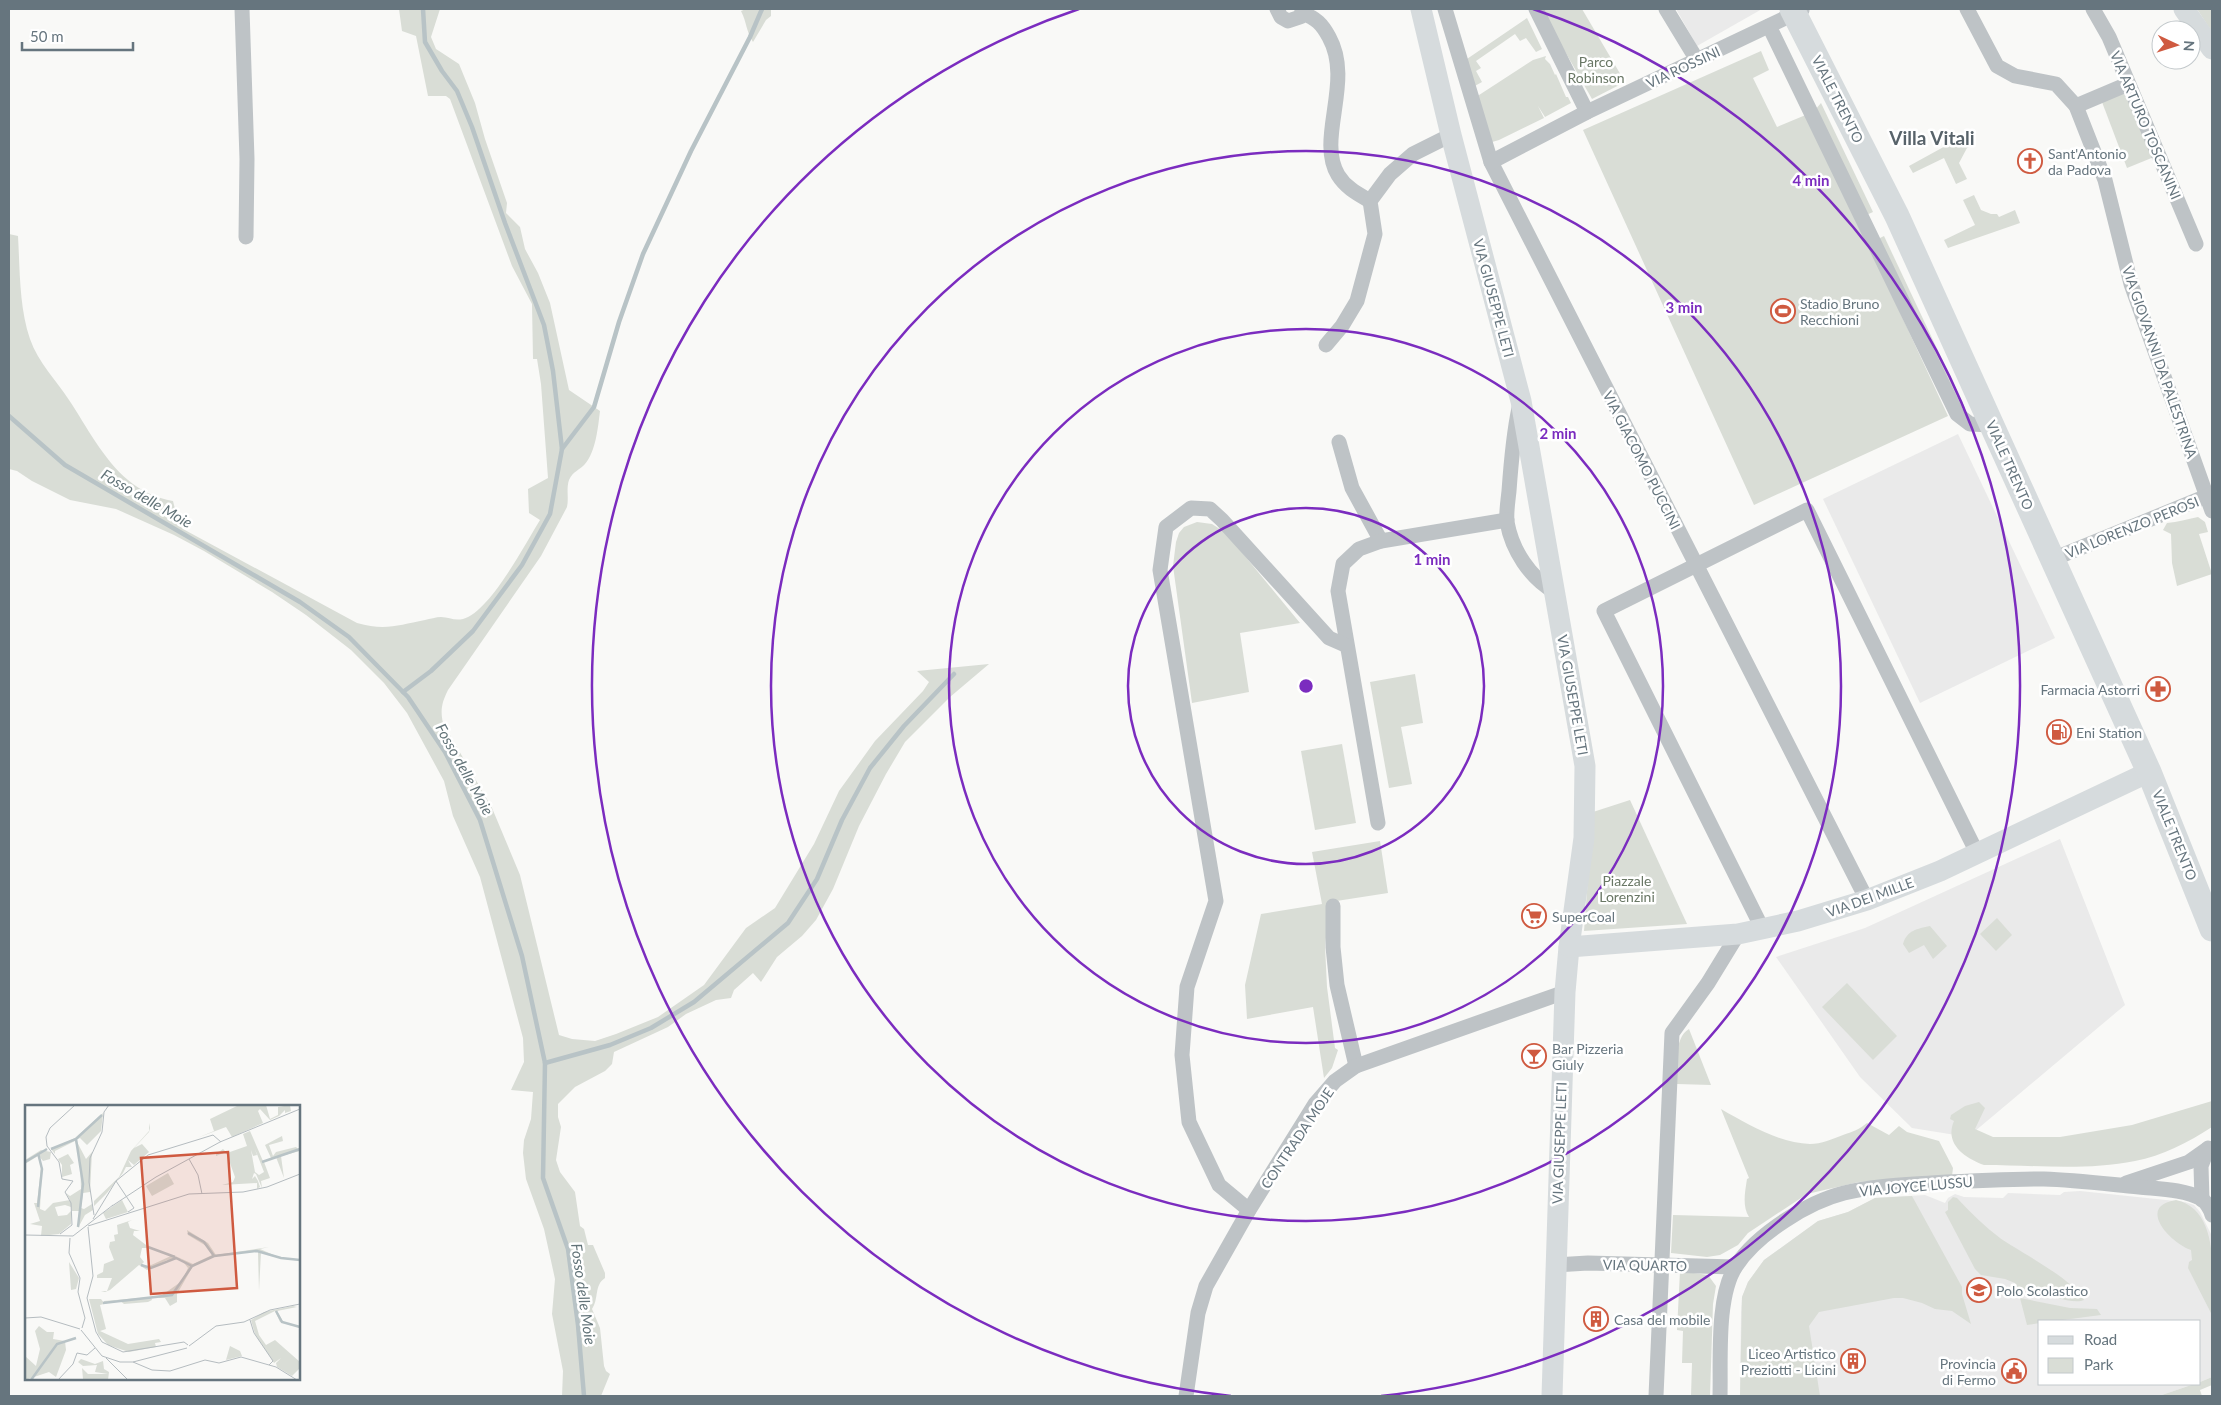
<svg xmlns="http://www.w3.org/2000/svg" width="2221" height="1405" viewBox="0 0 2221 1405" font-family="Lato,sans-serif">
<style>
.built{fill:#eaeaea}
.green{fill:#d9ddd6}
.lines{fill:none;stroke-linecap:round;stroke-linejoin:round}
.stream{stroke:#b8c3c6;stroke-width:4.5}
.street{stroke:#bec3c6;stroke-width:15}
.secondary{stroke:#d6dbdd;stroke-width:21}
.primary{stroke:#d6dbdd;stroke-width:25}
.ring{fill:none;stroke:#7b2cbf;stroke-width:2.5}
.labels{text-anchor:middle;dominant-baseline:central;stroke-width:5;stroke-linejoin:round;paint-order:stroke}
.park-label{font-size:14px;fill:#697765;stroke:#fff}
.street-label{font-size:14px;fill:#66757e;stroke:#fff}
.poi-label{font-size:14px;fill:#66757e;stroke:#fff;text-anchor:start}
.water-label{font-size:15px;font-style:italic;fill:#627378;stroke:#fff}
.district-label{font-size:19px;font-weight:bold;fill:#58636a;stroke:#fff}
.inset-river{fill:none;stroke:#b8c3c6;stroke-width:2.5}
.inset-road{fill:none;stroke:#b5bcc0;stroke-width:1}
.view{fill:#cf5a40;fill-opacity:0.15;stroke:#cf5a40;stroke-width:2.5}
.inset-edge{fill:none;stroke:#66757e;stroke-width:2.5}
.centre{fill:#7b2cbf;stroke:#fff;stroke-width:2.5}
.ring-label{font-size:15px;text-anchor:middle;font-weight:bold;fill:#7b2cbf;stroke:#fff;stroke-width:5;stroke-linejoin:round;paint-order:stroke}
</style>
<rect width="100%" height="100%" fill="#f9f9f7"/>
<g class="built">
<path d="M1676,9H1762L1697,46Z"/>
<path d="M1958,434L2055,638L1920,703L1823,499Z"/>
<path d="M2060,839L2125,1005L1968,1137L1912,1128L1860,1077L1776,957L1865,928Z"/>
<path d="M2080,1191L2185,1202L2194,1205L2200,1212L2212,1236V1377L2200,1382V1321H2040V1384H2194L2159,1396H1740L1741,1312L1742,1297L1748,1282L1764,1260L1818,1221L1848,1212L1875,1198L1925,1195L1945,1203L1948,1198L1955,1194L1964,1197L2003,1198L2008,1193L2060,1195L2064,1192Z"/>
</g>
<g class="green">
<path d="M399,9H440L431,37L436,49L459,64L475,103L485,139L507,203L506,213L520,227L525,249L538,273L550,303L569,390L600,411C598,427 596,451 585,464C580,470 573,471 569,480C566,489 569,498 567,507L541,556L448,690C442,702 440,710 443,723L492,808L520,875L559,1035L572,1039L595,1041L616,1034L658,1017L704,985L746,928L775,908L814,844L839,791L875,741L923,691L929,682L917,671L989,664L950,697L905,742L886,774L859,826L833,889L816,920L802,936L777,957L761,982L753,973L734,990L731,998L716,1000L686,1014L668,1027L614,1052L612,1064L605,1071L575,1087L558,1104V1117L561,1127L556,1160L560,1172L575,1192L580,1226L584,1229L588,1245H593L605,1273V1278C594,1285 599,1299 592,1309L600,1328L604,1366L606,1371L610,1374L601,1396H562L563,1371L552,1314L555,1279L544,1229L526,1179L523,1153L524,1140L531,1119L533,1092L511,1090L524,1062L523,1038L480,877L453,816L444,781L407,713L384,683L351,650L306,615L272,592L204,551L174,535L116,509L70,500L32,481L17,471L9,469V234L18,236C20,270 19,307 30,339C38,362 56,380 69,400C87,427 103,459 128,480C141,491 156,498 173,501L179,525L183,529L357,623C385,631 399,625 425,620C430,619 436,617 441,617C449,617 454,621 463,619C490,612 525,544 540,520L529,513L528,489L548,478L541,384L537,359H533L532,304L512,266L450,99L446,96H428L416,36L402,31Z"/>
<path d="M746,9H771V16L766,20L753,42C746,31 747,23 741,11Z"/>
<path d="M1541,9H1582L1625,82L1592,99Z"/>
<path d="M2197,9H2212V32Z"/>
<path d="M1527,18L1542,49L1536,52L1526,38L1520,41L1515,34L1476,61L1481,68L1476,71L1482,82L1473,87L1464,61Z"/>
<path d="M1761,51L1769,70L1753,78L1777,127L1808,114L1948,416L1754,505L1583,130Z"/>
<path d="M1546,56L1545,59L1550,64L1555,75L1556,74L1566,97H1568L1571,103L1545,117L1538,106L1544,118L1499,140L1492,142L1476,97L1533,60Z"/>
<path d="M2127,91L2154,157L2127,168L2102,102Z"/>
<path d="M1821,103L1873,212L1864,216L1815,110Z"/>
<path d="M1969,133L1975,145L1967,148L1959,163L1967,179L1956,184L1944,158L1913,173L1909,166Z"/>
<path d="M1974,195L1981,210L1991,214H1997L1999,217L2015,210L2020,223L1948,248L1944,240L1975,225L1963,200Z"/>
<path d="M1884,236L1965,408H1961L1876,240Z"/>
<path d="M2198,517L2205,522L2208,532L2199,534L2212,574L2177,586L2172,563L2171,534L2163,530L2167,523C2178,522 2187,519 2198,517Z"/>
<path d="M1197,522L1212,524L1226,533L1300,623L1240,633L1249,692L1192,703L1173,566L1176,542L1179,533L1184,527Z"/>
<path d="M1415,674L1423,723L1401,727L1412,784L1389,788L1370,682Z"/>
<path d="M1342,744L1356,823L1315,830L1301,751Z"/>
<path d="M1630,800L1687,924L1584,931L1593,812Z"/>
<path d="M1380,841L1388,893L1330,902L1325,946L1327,987L1335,1048L1338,1050L1332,1068L1324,1078L1313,1007L1247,1019L1245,985L1261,914L1322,904L1312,852Z"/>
<path d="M1997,918L2012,935L1996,951L1980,934Z"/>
<path d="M1930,926L1947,946L1933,959L1924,945L1909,953L1903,944C1907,930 1917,929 1930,926Z"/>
<path d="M1847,983L1897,1036L1873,1060L1822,1007Z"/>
<path d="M1689,1029L1711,1085L1677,1084C1678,1068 1673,1038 1689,1029Z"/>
<path d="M2212,1101V1127C2189,1142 2162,1156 2135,1161C2086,1171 2033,1165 1984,1165C1965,1158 1944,1144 1954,1121L1950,1119L1951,1115L1965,1106L1979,1102L1985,1108L1975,1129L1993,1137H2060L2132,1125Z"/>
<path d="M1721,1109C1747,1124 1779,1143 1810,1144C1821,1144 1833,1139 1843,1135C1852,1132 1860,1129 1867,1123L1889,1135L1899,1126L1907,1132L1939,1141L1953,1168L1952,1176L1859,1182L1807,1194L1748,1233L1738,1245L1720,1255L1707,1257L1671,1253L1673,1215L1749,1217C1742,1206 1745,1192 1747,1179L1749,1178Z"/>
<path d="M1912,1196L1962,1287V1294L1971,1324L1952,1311L1935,1309L1922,1303L1903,1298H1894L1819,1312L1809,1326L1820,1396H1740L1742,1297L1748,1282L1764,1260L1818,1221L1848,1212L1875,1198Z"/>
<path d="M1953,1197L1957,1198C1970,1212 1984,1226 2000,1238C2020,1252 2073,1279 2084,1300C2071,1306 2034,1289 2017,1288L2015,1283L2005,1279L1981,1275L1975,1269L1945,1212L1948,1210V1202Z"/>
<path d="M2176,1200C2221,1210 2212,1277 2212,1315L2188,1268L2189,1262L2192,1260L2191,1250C2170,1243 2136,1206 2176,1200Z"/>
<path d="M1680,1271L1708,1275L1716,1286L1713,1304L1710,1396H1691L1692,1363H1682L1683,1331L1677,1330Z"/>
<path d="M2020,1298L2070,1308L2097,1309L2101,1315L2055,1321H2040V1323L2027,1325Z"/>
<path d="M2212,1377V1385L2200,1390L2202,1396H2159L2194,1384H2200V1382Z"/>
</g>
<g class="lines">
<g class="stream">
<path d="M9,416L65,465L300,602L349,637L408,697L445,752L480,820L522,956L545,1063L543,1178L568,1249L578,1325L584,1396"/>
<path d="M562,449L594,407L619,322L643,254L691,151L750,37L762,9"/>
<path d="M403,692L431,671L473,631L522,565L550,514L562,449L553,371L544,325L505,223L472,127L457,91L442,71L425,42L423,9"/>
<path d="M545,1063L610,1045L651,1028L694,1002L788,923L817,879L842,820L870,768L904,726L954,674"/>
</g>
<g class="street">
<path d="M242,9L247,159L246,237"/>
<path d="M1277,9L1281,17L1288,21L1300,17L1303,9"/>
<path d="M1445,9L1491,162L1867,900"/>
<path d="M1536,9L1587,112"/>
<path d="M1666,9L1697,60"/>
<path d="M1967,9L1997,66L2015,76L2056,84L2076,106L2105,180L2131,284L2212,511"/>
<path d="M2093,9L2109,37L2196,244"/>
<path d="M1302,13C1316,18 1322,24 1329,37C1354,82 1316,138 1338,175C1346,188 1358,194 1370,201"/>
<path d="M1769,26L1957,414L1970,424L1992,425"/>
<path d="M2076,106L2128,84"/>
<path d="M1491,162L1587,112L1802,10"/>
<path d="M1326,345L1342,326L1357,301L1375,234L1370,201L1390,174L1413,154L1451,135"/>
<path d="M1519,408C1513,436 1511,463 1509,491C1508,501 1506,512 1507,522C1512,550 1530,578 1555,592"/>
<path d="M1339,442L1352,488L1381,541"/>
<path d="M2053,559L2212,494"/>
<path d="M1378,823L1338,591L1343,564L1359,549L1381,541L1507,520"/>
<path d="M1333,906V947L1337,985L1356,1066"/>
<path d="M1763,930L1604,611L1807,510L1977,853"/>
<path d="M2126,1183L2189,1162L2206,1150"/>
<path d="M2202,1200L2201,1166L2208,1148"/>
<path d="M1249,1210L1219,1185L1189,1122L1182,1055L1187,987L1216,901L1160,570L1166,527L1191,508L1210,509L1222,520L1329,638L1345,645"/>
<path d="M1555,1265L1588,1263L1735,1267"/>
<path d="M1186,1396L1198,1313L1206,1286L1249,1210L1315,1104L1335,1081L1356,1066L1565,992"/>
<path d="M1656,1396L1672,1033L1708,983L1738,934"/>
<path d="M1720,1396C1721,1361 1716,1296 1736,1266C1757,1234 1808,1202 1844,1193C1873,1186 1902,1185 1931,1183C1968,1181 2006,1179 2044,1179C2076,1180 2107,1184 2139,1187C2158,1189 2184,1189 2202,1199C2206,1202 2211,1210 2212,1215"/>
</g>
<g class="secondary">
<path d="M1421,9L1451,135L1521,401L1585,766L1584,838L1569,947L1565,992L1552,1396"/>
<path d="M2184,9L2212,49"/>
<path d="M1569,947L1738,934L1798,921L1867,900L1940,871L2149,772"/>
</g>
<path class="primary" d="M1792,9L1897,216L2149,772L2212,929"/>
</g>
<g class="ring">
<circle cx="1306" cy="686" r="178"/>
<circle cx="1306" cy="686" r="357"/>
<circle cx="1306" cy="686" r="535"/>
<path d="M1231 1396A714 714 0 0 1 1079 9M1533 9A714 714 0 0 1 1381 1396"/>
</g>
<defs>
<symbol id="church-ring" viewBox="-11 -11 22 22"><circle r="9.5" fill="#fff" stroke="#cf5a40" stroke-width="1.5"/><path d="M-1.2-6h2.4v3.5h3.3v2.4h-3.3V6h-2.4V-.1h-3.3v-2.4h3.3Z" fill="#cf5a40"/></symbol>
<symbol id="stadium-ring" viewBox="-11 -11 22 22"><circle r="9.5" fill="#fff" stroke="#cf5a40" stroke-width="1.5"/><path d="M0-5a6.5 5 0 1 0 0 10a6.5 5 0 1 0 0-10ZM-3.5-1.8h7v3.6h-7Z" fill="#cf5a40"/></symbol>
<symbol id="pharmacy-ring" viewBox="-11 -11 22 22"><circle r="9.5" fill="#fff" stroke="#cf5a40" stroke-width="1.5"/><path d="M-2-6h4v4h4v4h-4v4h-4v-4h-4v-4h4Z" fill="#cf5a40"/></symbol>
<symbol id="fuel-ring" viewBox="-11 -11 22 22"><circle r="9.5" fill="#fff" stroke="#cf5a40" stroke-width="1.5"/><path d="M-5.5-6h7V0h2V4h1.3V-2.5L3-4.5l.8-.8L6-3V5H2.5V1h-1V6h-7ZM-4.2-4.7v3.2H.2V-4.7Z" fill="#cf5a40"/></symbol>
<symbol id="supermarket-ring" viewBox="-11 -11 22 22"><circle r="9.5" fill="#fff" stroke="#cf5a40" stroke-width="1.5"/><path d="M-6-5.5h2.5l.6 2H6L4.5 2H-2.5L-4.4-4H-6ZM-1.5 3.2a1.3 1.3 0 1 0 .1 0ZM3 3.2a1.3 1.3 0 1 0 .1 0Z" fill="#cf5a40"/></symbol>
<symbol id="bar-ring" viewBox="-11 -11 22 22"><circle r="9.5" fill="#fff" stroke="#cf5a40" stroke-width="1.5"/><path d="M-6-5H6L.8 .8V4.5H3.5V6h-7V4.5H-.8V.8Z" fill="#cf5a40"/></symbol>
<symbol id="school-ring" viewBox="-11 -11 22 22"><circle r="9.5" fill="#fff" stroke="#cf5a40" stroke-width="1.5"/><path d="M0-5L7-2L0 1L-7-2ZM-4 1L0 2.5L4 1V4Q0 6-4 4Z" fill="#cf5a40"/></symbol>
<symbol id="building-ring" viewBox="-11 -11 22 22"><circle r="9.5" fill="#fff" stroke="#cf5a40" stroke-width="1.5"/><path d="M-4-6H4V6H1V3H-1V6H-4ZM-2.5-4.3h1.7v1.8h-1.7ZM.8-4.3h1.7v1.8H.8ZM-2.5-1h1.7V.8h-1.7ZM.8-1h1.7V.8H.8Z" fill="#cf5a40"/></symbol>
<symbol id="civic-ring" viewBox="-11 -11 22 22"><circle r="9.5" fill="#fff" stroke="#cf5a40" stroke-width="1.5"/><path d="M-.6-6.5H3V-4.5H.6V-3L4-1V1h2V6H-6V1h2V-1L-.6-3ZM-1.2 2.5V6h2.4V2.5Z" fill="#cf5a40"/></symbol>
</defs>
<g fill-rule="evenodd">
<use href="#church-ring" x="2016" y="147" width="28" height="28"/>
<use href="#stadium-ring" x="1769" y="297" width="28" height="28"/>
<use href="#pharmacy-ring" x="2144" y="675" width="28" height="28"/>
<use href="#fuel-ring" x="2045" y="718" width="28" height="28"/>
<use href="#supermarket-ring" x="1520" y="902" width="28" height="28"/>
<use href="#bar-ring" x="1520" y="1042" width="28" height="28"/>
<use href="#school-ring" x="1965" y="1276" width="28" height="28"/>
<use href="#building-ring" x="1582" y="1305" width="28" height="28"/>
<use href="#building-ring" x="1839" y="1347" width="28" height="28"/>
<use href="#civic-ring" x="2000" y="1357" width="28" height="28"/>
</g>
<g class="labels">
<g class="park-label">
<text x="1596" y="61">Parco<tspan x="1596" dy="16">Robinson</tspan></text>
<text x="1627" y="880">Piazzale<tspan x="1627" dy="16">Lorenzini</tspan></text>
</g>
<g class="street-label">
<text transform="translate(1683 67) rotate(-25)">VIA ROSSINI</text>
<text transform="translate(1838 99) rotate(63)">VIALE TRENTO</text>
<text transform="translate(2146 125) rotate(67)">VIA ARTURO TOSCANINI</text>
<text transform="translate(1494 298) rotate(75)">VIA GIUSEPPE LETI</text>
<text transform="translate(2160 362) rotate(71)">VIA GIOVANNI DA PALESTRINA</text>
<text transform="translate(1642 460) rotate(63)">VIA GIACOMO PUCCINI</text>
<text transform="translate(2010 465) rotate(66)">VIALE TRENTO</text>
<text transform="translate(2132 527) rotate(-22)">VIA LORENZO PEROSI</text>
<text transform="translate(1573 695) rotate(80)">VIA GIUSEPPE LETI</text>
<text transform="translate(2175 835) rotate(68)">VIALE TRENTO</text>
<text transform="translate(1870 897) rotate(-20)">VIA DEI MILLE</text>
<text transform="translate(1297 1138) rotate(-56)">CONTRADA MOJE</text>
<text transform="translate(1559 1143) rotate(-88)">VIA GIUSEPPE LETI</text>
<text transform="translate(1916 1186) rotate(-5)">VIA JOYCE LUSSU</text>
<text transform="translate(1645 1265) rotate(1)">VIA QUARTO</text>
</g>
<g class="poi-label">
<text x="2048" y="153">Sant'Antonio<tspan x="2048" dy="16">da Padova</tspan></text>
<text x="1800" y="303">Stadio Bruno<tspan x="1800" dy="16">Recchioni</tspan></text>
<text x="2140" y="689" text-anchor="end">Farmacia Astorri</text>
<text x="2076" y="732">Eni Station</text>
<text x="1552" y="916">SuperCoal</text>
<text x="1552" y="1048">Bar Pizzeria<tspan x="1552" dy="16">Giuly</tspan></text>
<text x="1996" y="1290">Polo Scolastico</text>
<text x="1614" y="1319">Casa del mobile</text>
<text x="1836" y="1353" text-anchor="end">Liceo Artistico<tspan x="1836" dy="16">Preziotti - Licini</tspan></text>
<text x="1996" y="1363" text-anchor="end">Provincia<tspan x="1996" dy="16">di Fermo</tspan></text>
</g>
<g class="water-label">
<text transform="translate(147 498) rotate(30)">Fosso delle Moie</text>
<text transform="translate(465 769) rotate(61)">Fosso delle Moie</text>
<text transform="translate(584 1294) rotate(82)">Fosso delle Moie</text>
</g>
<g class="district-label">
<text x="1932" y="137">Villa Vitali</text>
</g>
</g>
<g transform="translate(25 1105)">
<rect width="275" height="275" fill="#f9f9f7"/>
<path d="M214,0H241L245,14L253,10V2L265,0L266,6L260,8V5L254,11L245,15L235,4L233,6L238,18L207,32L201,22L172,33L189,26L185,14ZM78,8L76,26L62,40L55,33L51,35L61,54L67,47L65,87L58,88L56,103L59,104L67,99L68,105L60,110L53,123L54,106H47L46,102L40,100L30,102L33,111L42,110L46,106V119L34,129L16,131L17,121L5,119L15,116L9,98H12L16,62L13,51L0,59V55L16,45L26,47L25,54L18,56L14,51L17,63L15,104L20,106L28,98L45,95L41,88L45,91L56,84L55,54L50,36L30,46V49L26,44L50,33ZM124,18L125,23L124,27L109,43L117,39L124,47L109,60L103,55L107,62H101L98,68L82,88L69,101V96L94,72L106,46L124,26ZM225,26L238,56L246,53L240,40L257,31L258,36L244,40L248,51L251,47L271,42L275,46L256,51L259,73L251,52L239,57L245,73L236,76L237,83L231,69L229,68L227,74L230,71L233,76L235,82L232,84V78L197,80L208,77L210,72L201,47L191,51V49L198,44L202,48L222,41L218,29ZM230,44L239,67L234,70L230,67L226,45L228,51L232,50ZM43,49L49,58L45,60L47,69L37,72V60L33,54ZM143,68L149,79L127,91L121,81ZM97,95L103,107L81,114L78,108ZM107,115L103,117L105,123L115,126H109L108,130L125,143H117L115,152L119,157L117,159L122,162L148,150L168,159L187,150L183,142L163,130L162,125L183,138L191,150L244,142L235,144L258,154L236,147L234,186L233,147L225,146L187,152L168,161L152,189V197L145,201L140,193H133L157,176L163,163L156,154L142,155L122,165L114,160L85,185L80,187L76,186H82L87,173H72V170L78,167L79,159L89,155L84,142L85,137L90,136L89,130L93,129L92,120ZM44,157L54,173L51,184L46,185ZM126,192L127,195L123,197L99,199L94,195L75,200L81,224L75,226L103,239L134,234L136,237L130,238L131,242L104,247L83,240L73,229L64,194H76L79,198V196ZM268,201L272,202L252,206L259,218L275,223L255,217L250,206L230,216L234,230L241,240L250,235L275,257V263L267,271L252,262L251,258L256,253L249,258L230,229L226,215L239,207ZM14,221L22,227H29L28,234L40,236L41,245L31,272L24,267L0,275V251L11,261L15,244L10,226ZM205,241L215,246L217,251L201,255ZM56,254L70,259L78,256L79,264L84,267L83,275L58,274L57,263L63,269H83L70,267L72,260L58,261L53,257Z" fill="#d9ddd6" fill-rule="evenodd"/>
<path class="inset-river" d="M51,34L58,79L53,122M26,44L51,34L77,10M13,48L17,64L13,102M0,57L22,44M237,57L275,44M163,128L179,137L189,151M123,142L150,152M116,160L126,163L151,153L167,161M78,198L147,190L167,161L189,151L232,146L256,153L275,155M251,206L257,217L275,222M6,275L32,239L51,233"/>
<path class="inset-road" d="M164,54L173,70L177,89M91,76L109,103L103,107M87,101L131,72L195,37L275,4M69,110L64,77L65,53L77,27L79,7L84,0M68,114L91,76L123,50L188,30L196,37M63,121L164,89L218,87L242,82L275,69M63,122L68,171L62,193L71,227L77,237L98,247L159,237L163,240M35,129L47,120L46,98L40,87L48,76L37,74L34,57L22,41L21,32L25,23L50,0M0,130L48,131M48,131L88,100M45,133L44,148L55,173L53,187L60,213L57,223M0,213L16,212L55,224M225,215L229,228L248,256L244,260M56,225L77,251L95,257H108L162,243M164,241L191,221L219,217L245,205L275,199M81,253L103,275M108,257L127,265L145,266L180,255L194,258L216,252L251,262L272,275M33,275L48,259L52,248L62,250L70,243"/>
<path class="view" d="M203,47L212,183L126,189L116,53Z"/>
<rect width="275" height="275" class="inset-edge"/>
</g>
<circle cx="1306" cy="686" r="8" class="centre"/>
<g class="ring-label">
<text x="1811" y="186">4 min</text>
<text x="1684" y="313">3 min</text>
<text x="1558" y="439">2 min</text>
<text x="1432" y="565">1 min</text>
</g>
<rect width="2221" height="1405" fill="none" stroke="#66757e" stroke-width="20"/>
<rect x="2038" y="1320" width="162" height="65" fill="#ffffff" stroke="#c2c8cb"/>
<rect x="2048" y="1336" width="25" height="8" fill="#d6dbdd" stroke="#c2c8cb"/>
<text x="2084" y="1345" font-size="15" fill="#66757e">Road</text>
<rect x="2048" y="1358" width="25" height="15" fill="#d9ddd6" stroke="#c2c8cb"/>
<text x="2084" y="1370" font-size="15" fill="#66757e">Park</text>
<g transform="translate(2176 45) rotate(94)"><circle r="24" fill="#ffffff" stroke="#c2c8cb"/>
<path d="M0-4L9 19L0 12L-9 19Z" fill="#cf5a40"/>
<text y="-8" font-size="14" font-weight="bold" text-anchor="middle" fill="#66757e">N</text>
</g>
<path d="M22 42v8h111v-8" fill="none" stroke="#66757e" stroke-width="2.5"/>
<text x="30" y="42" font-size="15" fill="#66757e" stroke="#ffffff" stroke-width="4" paint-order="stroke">50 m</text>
</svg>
